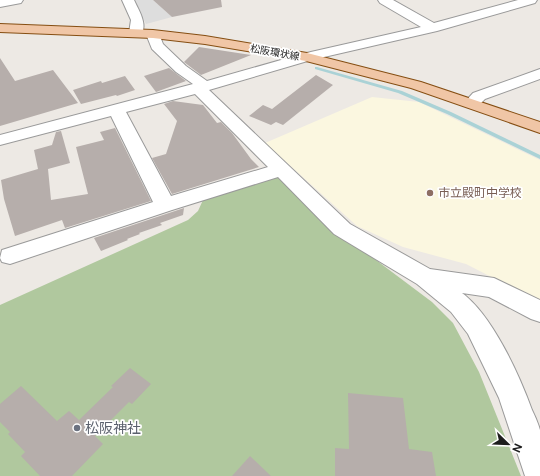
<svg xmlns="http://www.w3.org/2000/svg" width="540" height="476" viewBox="0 0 540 476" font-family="'Public Sans','Noto Sans JP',sans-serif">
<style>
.education{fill:#fbf7e0}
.forest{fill:#b0c89e}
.parking{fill:#ddd}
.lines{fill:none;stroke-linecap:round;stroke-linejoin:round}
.stream{fill:#aad2d6;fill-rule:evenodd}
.building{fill:#b6aeab}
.minor-casing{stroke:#9a9a9a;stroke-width:2}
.major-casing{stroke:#854e12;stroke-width:2}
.minor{fill:#fff;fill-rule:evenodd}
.major{fill:#f0c6a6;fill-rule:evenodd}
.education-dot{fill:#8d6e63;stroke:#fff;stroke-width:1.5}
.worship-dot{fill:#6b7280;stroke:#fff;stroke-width:1.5}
.labels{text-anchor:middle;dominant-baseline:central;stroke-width:3.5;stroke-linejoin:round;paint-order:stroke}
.far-street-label{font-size:10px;fill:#1d1d1d;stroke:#fff}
.education-label{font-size:12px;fill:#785e54;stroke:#fff;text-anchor:start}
.near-worship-label{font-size:14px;fill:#5b616d;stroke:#fff;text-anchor:start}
</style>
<rect width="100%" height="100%" fill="#ede9e4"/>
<path class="education" d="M372,97L419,102L540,160V302L466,264L403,247L357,226L265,143Z"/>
<path class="forest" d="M273,176L280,177L340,233L432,302L453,323L479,372L521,476H0V305L188,220L198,211L203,200Z"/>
<path class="parking" d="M133,0H153L172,17L146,24Z"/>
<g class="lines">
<path class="stream" d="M315,67H317L402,91L451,112L540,155V159L447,114L398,93L315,69Z"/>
</g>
<g class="building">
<path d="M153,0H221L222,7L172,17Z"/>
<path d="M199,47L251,55L201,75L184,62Z"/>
<path d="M0,58L15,81L53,70L78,103L0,126Z"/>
<path d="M169,68L186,81L156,92L144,76Z"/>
<path d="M316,75L333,85L283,125L276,122L271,125L249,116L263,105L272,109Z"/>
<path d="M125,76L135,90L117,96L116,95L81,104L73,90L101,81L102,83Z"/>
<path d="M173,101L203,105L217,123L221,122L232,133L251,159L259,167L172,194L152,158L166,154L177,121L164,104Z"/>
<path d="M115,128L151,201L65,228L62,220L15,236L4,199L1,180L38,169L34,150L52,145L56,132L61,131L70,163L48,169L51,200L88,194L76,147L104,140L100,132Z"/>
<path d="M184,208L183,215L160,223L162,225L139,233L140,234L127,239L128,240L101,251L94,238Z"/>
<path d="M130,368L151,384L132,404L129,402L95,436L103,444L72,476H40L21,456L25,452L8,434L10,432L0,422V404L21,386L57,421L69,411L79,420L113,387L111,386Z"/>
<path d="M348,393L403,398L409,449L432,452L436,476H335V448L349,449Z"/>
<path d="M250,456L271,476H232Z"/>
</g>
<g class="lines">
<defs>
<g id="minor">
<path d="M0,0H23L21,3L0,7Z"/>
<path d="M122,0H134C139,11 148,24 141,36H131L129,33L131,20Z"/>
<path d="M378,0H393L434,23L518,0H537L535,3L437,31L311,60L209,90L350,224L430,269L494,278L540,300V322L531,319L489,297L462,293C492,315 519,374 532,410C535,416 538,423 540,430C540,443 540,462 540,476H525L499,398L468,334L451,312L417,284L334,234L278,177L172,210L10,264L2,262L0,258L2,250L153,202L111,116L0,145V135L193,84L176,72L152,49L146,34L148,31H158L163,44L186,66L207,81L302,54L421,27L380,3ZM195,94L268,167L171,196L126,112Z"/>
<path d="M540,69V79L485,99L478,106L472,108L466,106L464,103L473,93Z"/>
</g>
<path id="major" d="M0,24L153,30L205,36L307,53L421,82L540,122V133L411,88L306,61L205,44L153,38L0,32Z"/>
</defs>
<use href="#minor" class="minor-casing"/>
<use href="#major" class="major-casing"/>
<use href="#minor" class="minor"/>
<use href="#major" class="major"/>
</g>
<circle class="education-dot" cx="430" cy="193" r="4"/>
<circle class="worship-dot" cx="77" cy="428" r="4"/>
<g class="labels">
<g class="far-street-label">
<text transform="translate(275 52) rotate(10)">松阪環状線</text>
</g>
<g class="education-label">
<text x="438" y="193">市立殿町中学校</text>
</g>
<g class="near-worship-label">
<text x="85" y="428">松阪神社</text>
</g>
</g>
<g transform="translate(508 444) rotate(113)" stroke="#ffffff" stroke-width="3" paint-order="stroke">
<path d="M0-3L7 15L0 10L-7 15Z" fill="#1d1d1d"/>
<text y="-6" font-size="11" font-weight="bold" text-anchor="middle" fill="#1d1d1d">N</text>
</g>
</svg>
